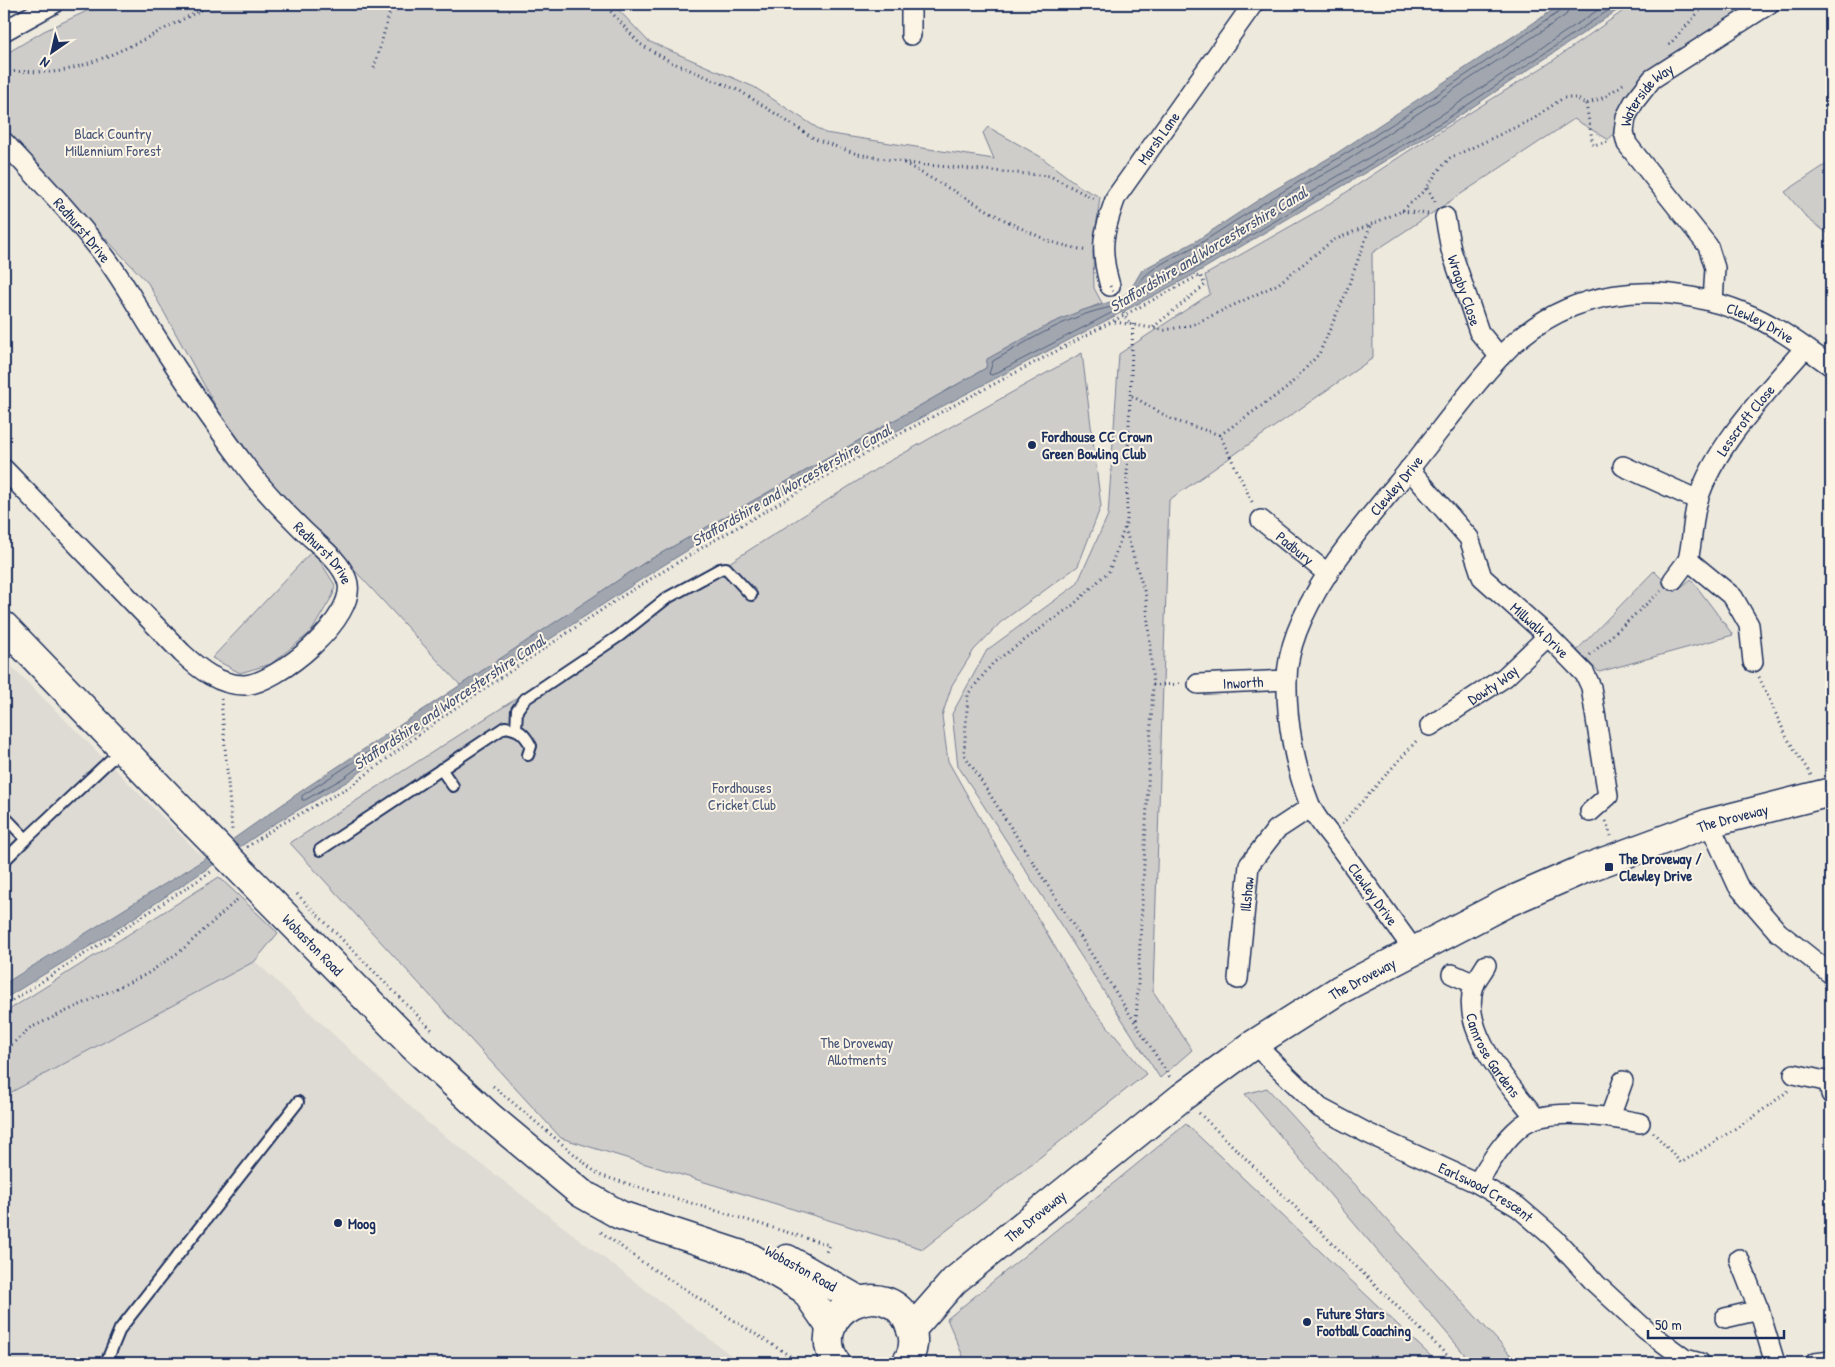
<svg xmlns="http://www.w3.org/2000/svg" width="1835" height="1367" viewBox="0 0 1835 1367" font-family="'Patrick Hand',sans-serif">
<style>
.built{fill:#dedbd4}
.green{fill:#cfcdca;stroke:#757e94}
.water{fill:#a2a7af;stroke:#6c778f}
.lines{fill:none;stroke-linecap:round;stroke-linejoin:round}
.shore{stroke:#515f7e;stroke-width:1}
.lane-casing{stroke:#1b2f5e;stroke-width:14}
.street-casing{stroke:#1b2f5e;stroke-width:22}
.secondary-casing{stroke:#1b2f5e;stroke-width:31}
.path{stroke:#1b2f5e;stroke-width:3;stroke-dasharray:1 4;stroke-linecap:butt}
.lane{stroke:#fcf5e5;stroke-width:10}
.street{stroke:#fcf5e5;stroke-width:19}
.secondary{stroke:#fcf5e5;stroke-width:28}
.secondary-bridge-casing{stroke:#1b2f5e;stroke-width:31;stroke-linecap:butt}
.path-bridge{stroke:#1b2f5e;stroke-width:3;stroke-dasharray:1 4;stroke-linecap:butt}
.secondary-bridge{stroke:#fcf5e5;stroke-width:28}
.poi-dot{fill:#1b2f5e;stroke:#fcf5e5;stroke-width:2}
.labels{text-anchor:middle;dominant-baseline:central;stroke-width:4;stroke-linejoin:round;paint-order:stroke}
.street-label{font-size:15px;fill:#1b2f5e;stroke:#fcf5e5}
.park-label{font-size:15px;fill:#485679;stroke:#fcf5e5}
.poi-label{font-size:15px;font-weight:bold;fill:#1b2f5e;stroke:#fcf5e5;text-anchor:start}
.water-label{font-size:16px;font-style:italic;fill:#445376;stroke:#fcf5e5}
</style>
<rect width="100%" height="100%" fill="#eee9dd"/>
<filter id="ink" filterUnits="userSpaceOnUse"><feTurbulence type="fractalNoise" baseFrequency=".02" numOctaves="2"/><feDisplacementMap in="SourceGraphic" scale="10" xChannelSelector="R" yChannelSelector="G"/><feConvolveMatrix kernelMatrix="1 2 1 2 8 2 1 2 1" color-interpolation-filters="sRGB"/></filter>
<g filter="url(#ink)">
<g class="built">
<path d="M4,659L205,859L4,984Z"/>
<path d="M255,961L428,1123L741,1363H4V1096Z"/>
</g>
<g class="green">
<path d="M102,4H613L648,41L754,87L825,133L994,159L983,133L988,127L1041,157L1082,188L1100,197L1093,252L1094,288L1102,303L1052,323L988,359L986,368L644,563L461,686L360,576L275,492L226,425L148,283L4,132V55L44,31Z"/>
<path d="M1633,4H1759L1652,72L1609,140L1574,119L1372,253L1373,358L1169,500L1153,991L1192,1050L1160,1078L958,766L952,714L987,650L1077,584L1108,515L1119,354L1210,294L1205,275L1321,209L1407,152L1548,64Z"/>
<path d="M1831,161V236L1807,218L1785,192Z"/>
<path d="M1082,353L1101,506L1078,566L1001,622L974,650L952,685L942,716L948,761L1011,873L1087,1001L1146,1074L923,1249L561,1138L290,843L881,466Z"/>
<path d="M313,550L335,585L333,595L311,632L271,664L240,673L212,658Z"/>
<path d="M1654,571L1675,592L1691,579L1733,635L1599,672L1577,650Z"/>
<path d="M219,877L278,933L255,961L4,1096V1013Z"/>
<path d="M1267,1088L1518,1363H1472L1245,1094Z"/>
<path d="M1186,1124L1438,1363H966L947,1319Z"/>
</g>
<path class="water" d="M1562,4H1627L1447,124L1193,275L922,417L730,524L651,573L489,679L348,781L274,824L111,933L4,999V984L205,859L307,787L644,563L986,368L987,359L1052,323L1080,311L1117,300L1129,292L1142,270L1196,241L1269,193L1334,155Z"/>
<g class="lines">
<g class="shore">
<path d="M1564,4L1562,10C1487,60 1414,112 1337,159C1292,186 1248,212 1204,241C1181,256 1138,268 1132,298L1135,299L1191,271L1445,120L1618,4"/>
<path d="M1571,4L1566,15L1340,165L1275,202L1201,250L1150,279L1148,284L1151,285L1188,265L1441,115L1607,4"/>
<path d="M1112,307L1115,309L1113,312L992,375L989,374L993,361C1030,340 1069,315 1112,307Z"/>
<path d="M374,749H378L377,753L345,777L305,800H302V796Z"/>
</g>
<defs>
<g id="lane">
<path d="M516,729L517,710L525,699L619,636L667,598L720,569L726,568L751,595"/>
<path d="M441,769L453,786"/>
<path d="M4,816L26,839L4,861"/>
<path d="M26,839L122,749"/>
<path d="M320,850L505,727C519,729 524,733 531,746L528,755"/>
<path d="M106,1363L120,1329L298,1102"/>
</g>
<g id="street">
<path d="M4,31L53,4"/>
<path d="M911,35V4"/>
<path id="s1" d="M4,142C39,180 75,217 106,258C124,282 139,310 155,335C184,381 215,425 247,468C264,491 283,510 303,530C318,545 340,560 347,580C360,616 277,684 244,685C219,685 199,669 182,653L4,469"/>
<path id="s2" d="M1445,217L1451,250L1479,332L1500,357"/>
<path id="s3" d="M1110,286C1099,248 1103,233 1116,197L1253,4"/>
<path id="s4" d="M1713,302L1715,268L1708,246L1627,144L1624,132L1626,117L1634,102L1652,79L1769,4"/>
<path d="M1623,466L1698,500"/>
<path id="s5" d="M1409,469L1469,538L1482,577L1548,636L1585,674L1591,687L1608,796L1590,812"/>
<path id="s6" d="M1261,520L1328,574"/>
<path d="M1673,580L1688,560"/>
<path id="s7" d="M1753,662L1749,625L1733,597L1688,560C1693,540 1692,519 1698,500C1714,446 1769,390 1805,348"/>
<path id="s8" d="M1198,684L1287,680"/>
<path id="s9" d="M1430,726L1505,677L1548,636"/>
<path d="M1709,823L1738,886L1778,932L1831,974"/>
<path id="s10" d="M1413,949C1389,916 1365,882 1341,849C1331,835 1317,821 1310,805C1295,767 1286,721 1287,680C1287,613 1356,532 1398,483C1432,442 1463,397 1499,358C1565,286 1658,278 1745,313C1776,325 1804,347 1831,366"/>
<path id="s11" d="M1486,965C1483,971 1477,978 1474,985C1459,1032 1509,1083 1535,1117"/>
<path d="M1452,974L1475,984"/>
<path id="s12" d="M1238,979L1249,865L1276,830L1311,807"/>
<path id="s13" d="M1254,1044L1320,1108L1367,1133L1477,1183L1518,1207L1554,1238L1596,1284L1646,1330L1685,1359L1700,1363"/>
<path d="M1794,1074L1829,1082L1831,1094"/>
<path d="M1610,1117L1623,1081"/>
<path d="M1477,1183C1490,1163 1502,1142 1520,1127C1545,1105 1609,1117 1640,1123"/>
<path d="M1739,1259L1759,1310L1775,1363"/>
<path d="M1725,1318L1759,1310"/>
<path d="M1815,1363L1831,1361"/>
</g>
<g id="secondary">
<path d="M4,626L195,824"/>
<path id="s14" d="M253,883L413,1046L490,1117L581,1193L620,1215L751,1258L804,1289L831,1328"/>
<path d="M787,1259L860,1301"/>
<path id="s15" d="M911,1330L954,1281L1182,1097L1254,1044L1339,990L1506,903L1584,869L1709,823L1831,792"/>
<path d="M836,1363C804,1311 888,1270 910,1326C915,1338 914,1352 906,1363"/>
</g>
</defs>
<use href="#lane" class="lane-casing"/>
<use href="#street" class="street-casing"/>
<use href="#secondary" class="secondary-casing"/>
<g class="path">
<path d="M244,4L256,6L284,4"/>
<path d="M604,4L640,44L671,62L740,91L815,139L857,154L915,164L1050,176L1096,200"/>
<path d="M1669,45L1706,4"/>
<path d="M374,68L390,12L387,4"/>
<path d="M4,73C22,69 42,74 61,71C116,59 164,27 214,4"/>
<path d="M1586,104L1593,145L1608,142"/>
<path d="M904,163L1010,223L1051,242L1087,251"/>
<path d="M1427,188L1436,203"/>
<path d="M1402,211L1428,214"/>
<path d="M1115,322L1165,330L1192,325L1278,284L1332,241L1402,211L1427,188L1437,172L1450,158L1533,119L1563,98H1576L1586,104L1605,97L1623,84"/>
<path d="M1133,324L1127,474V521L1109,571L1073,605L993,663L968,694L964,754L1171,1079"/>
<path d="M1132,396L1173,420L1220,435L1253,504"/>
<path d="M1220,435L1287,388L1319,354L1345,295L1371,224"/>
<path d="M1125,528L1146,597L1153,685L1136,1023"/>
<path d="M1590,655L1661,591"/>
<path d="M1759,677L1787,738L1811,775"/>
<path d="M1153,685L1180,684"/>
<path d="M221,699L232,830"/>
<path d="M1606,821L1611,836"/>
<path d="M1342,824L1418,739"/>
<path d="M247,847L276,827L351,786L442,717L621,597L708,544L894,437L1200,275L1205,285L1151,329"/>
<path d="M297,894L433,1031"/>
<path d="M4,1006L211,872"/>
<path d="M4,1052L30,1028L147,974L182,950L239,898"/>
<path d="M493,1086L599,1175L829,1245L825,1254"/>
<path d="M1199,1113L1455,1363"/>
<path d="M1653,1132L1681,1163L1752,1118L1788,1091"/>
<path d="M601,1232L642,1262L801,1363"/>
</g>
<use href="#lane" class="lane"/>
<use href="#street" class="street"/>
<use href="#secondary" class="secondary"/>
<defs>
<path id="secondary-bridge" d="M195,824L253,883"/>
</defs>
<use href="#secondary-bridge" class="secondary-bridge-casing"/>
<path class="path-bridge" d="M1110,286L1129,324"/>
<use href="#secondary-bridge" class="secondary-bridge"/>
</g>
</g>
<g class="poi-dot">
<circle cx="1032" cy="445" r="5"/>
<rect x="1604" y="862" width="10" height="10" rx="2.5"/>
<circle cx="338" cy="1223" r="5"/>
<circle cx="1307" cy="1322" r="5"/>
</g>
<g class="labels">
<g class="street-label">
<text stroke="none"><textPath href="#s4" startOffset="245">Waterside Way</textPath></text>
<text stroke="none"><textPath href="#s3" startOffset="164">Marsh Lane</textPath></text>
<text stroke="none"><textPath href="#s1" startOffset="118">Redhurst Drive</textPath></text>
<text stroke="none"><textPath href="#s2" startOffset="76">Wragby Close</textPath></text>
<text stroke="none"><textPath href="#s10" startOffset="981">Clewley Drive</textPath></text>
<text stroke="none"><textPath href="#s7" startOffset="282">Lesscroft Close</textPath></text>
<text stroke="none"><textPath href="#s10" startOffset="532">Clewley Drive</textPath></text>
<text stroke="none"><textPath href="#s6" startOffset="44">Padbury</textPath></text>
<text stroke="none"><textPath href="#s1" startOffset="522">Redhurst Drive</textPath></text>
<text stroke="none"><textPath href="#s5" startOffset="211">Millwalk Drive</textPath></text>
<text stroke="none"><textPath href="#s8" startOffset="45">Inworth</textPath></text>
<text stroke="none"><textPath href="#s9" startOffset="75">Dowty Way</textPath></text>
<text stroke="none"><textPath href="#s15" startOffset="979">The Droveway</textPath></text>
<text transform="translate(1373 894) rotate(54)">Clewley Drive</text>
<text stroke="none"><textPath href="#s12" startOffset="85">Illshaw</textPath></text>
<text stroke="none"><textPath href="#s14" startOffset="86">Wobaston Road</textPath></text>
<text stroke="none"><textPath href="#s15" startOffset="574">The Droveway</textPath></text>
<text stroke="none"><textPath href="#s11" startOffset="99">Camrose Gardens</textPath></text>
<text stroke="none"><textPath href="#s13" startOffset="278">Earlswood Crescent</textPath></text>
<text stroke="none"><textPath href="#s15" startOffset="169">The Droveway</textPath></text>
<text transform="translate(801 1268) rotate(29)">Wobaston Road</text>
</g>
<g class="park-label">
<text x="113" y="133">Black Country<tspan x="113" dy="17">Millennium Forest</tspan></text>
<text x="742" y="787">Fordhouses<tspan x="742" dy="17">Cricket Club</tspan></text>
<text x="857" y="1042">The Droveway<tspan x="857" dy="17">Allotments</tspan></text>
</g>
<g class="poi-label">
<text x="1042" y="436">Fordhouse CC Crown<tspan x="1042" dy="17">Green Bowling Club</tspan></text>
<text x="1619" y="858">The Droveway /<tspan x="1619" dy="17">Clewley Drive</tspan></text>
<text x="348" y="1223">Moog</text>
<text x="1317" y="1313">Future Stars<tspan x="1317" dy="17">Football Coaching</tspan></text>
</g>
<g class="water-label">
<text transform="translate(1208 249) rotate(-31)">Staffordshire and Worcestershire Canal</text>
<text transform="translate(791 485) rotate(-30)">Staffordshire and Worcestershire Canal</text>
<text transform="translate(449 702) rotate(-34)">Staffordshire and Worcestershire Canal</text>
</g>
</g>
<rect width="1835" height="1367" fill="none" stroke="#fcf5e5" stroke-width="20"/>
<rect x="10" y="10" width="1815" height="1347" fill="none" stroke="#1b2f5e" stroke-width="2" filter="url(#ink)"/>
<g transform="translate(52 52) rotate(214)" stroke="#fcf5e5" stroke-width="4" paint-order="stroke">
<path d="M0-4L9 19L0 12L-9 19Z" fill="#1b2f5e"/>
<text y="-8" font-size="14" font-weight="bold" text-anchor="middle" fill="#1b2f5e">N</text>
</g>
<path d="M1648 1330v8h136v-8" fill="none" stroke="#1b2f5e" stroke-width="2.5"/>
<text x="1655" y="1330" font-size="15" fill="#1b2f5e" stroke="#fcf5e5" stroke-width="4" paint-order="stroke">50 m</text>
</svg>
